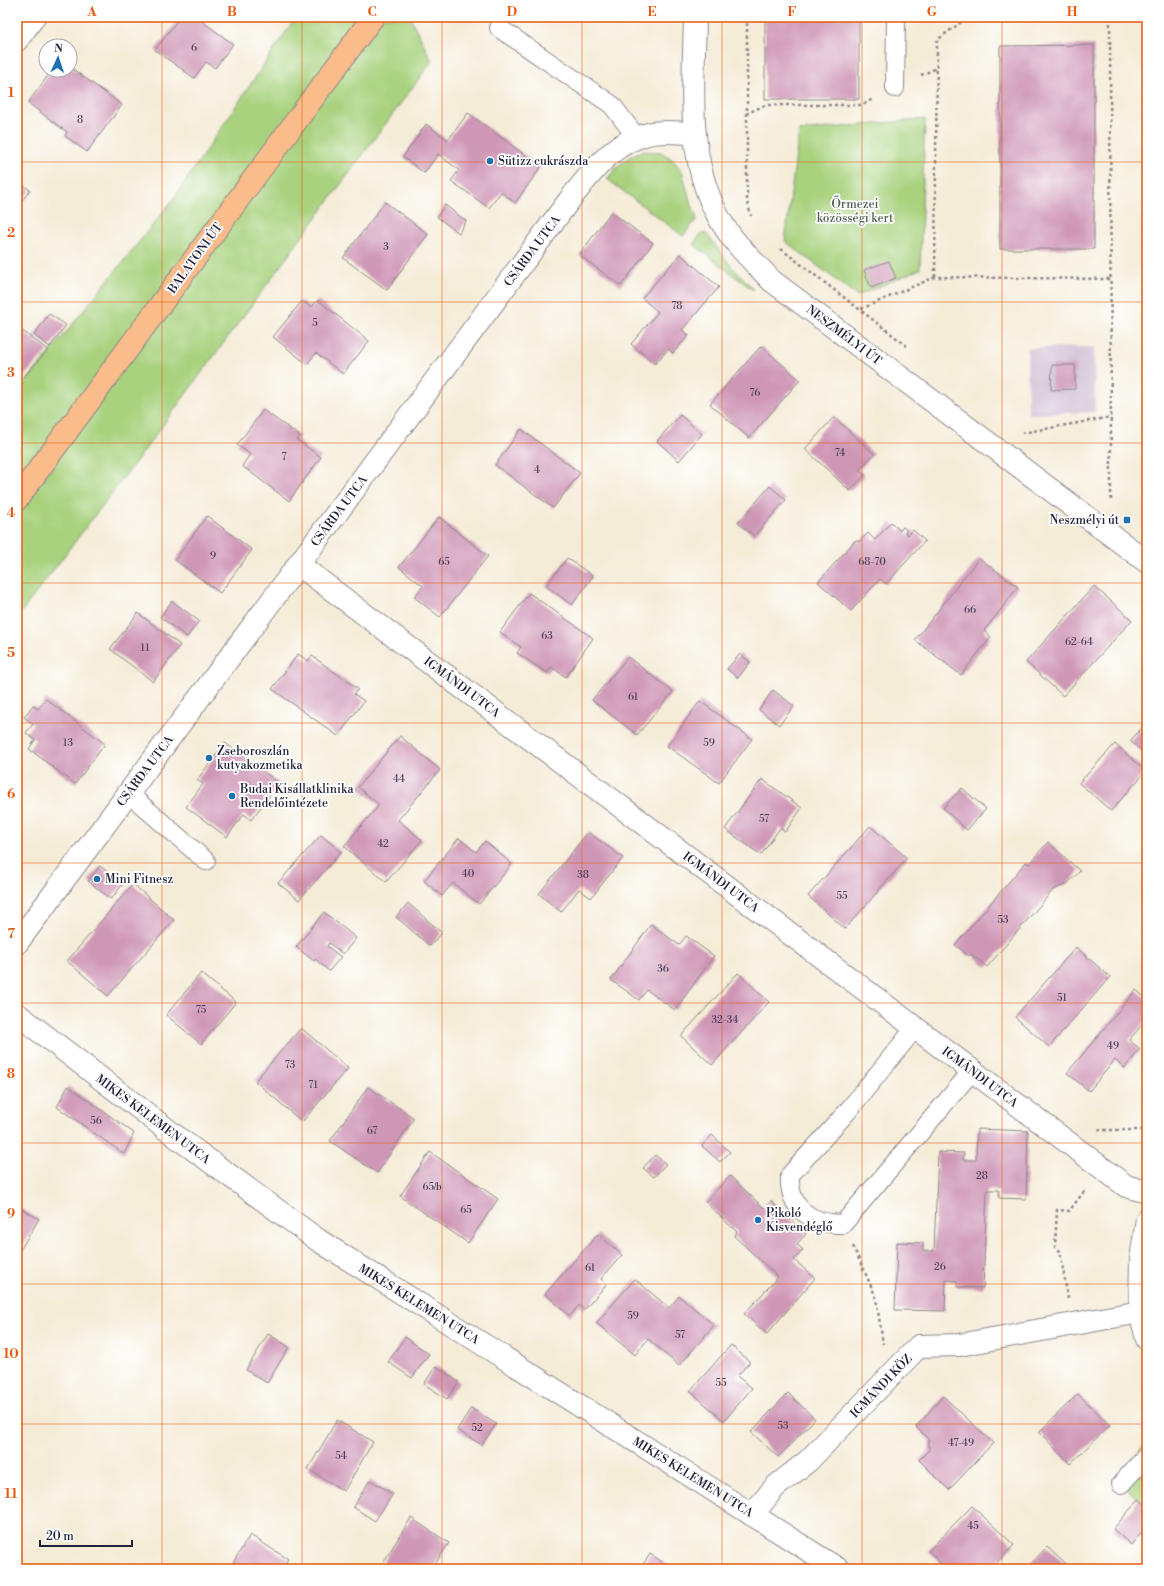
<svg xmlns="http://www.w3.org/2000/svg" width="1164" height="1586" viewBox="0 0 1164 1586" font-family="'Libre Bodoni',serif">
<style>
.industrial{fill:#cebed2}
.green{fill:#a8d27e;stroke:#657a5c}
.building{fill:#cf97b6}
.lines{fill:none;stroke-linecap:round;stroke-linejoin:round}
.service-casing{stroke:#8c878a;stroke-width:20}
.minor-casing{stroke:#8c878a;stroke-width:24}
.tertiary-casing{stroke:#8c878a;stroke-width:24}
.primary-casing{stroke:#8c878a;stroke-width:24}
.path{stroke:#8c878a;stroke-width:2.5;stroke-dasharray:3 3;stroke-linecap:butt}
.service{stroke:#fff;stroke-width:18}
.minor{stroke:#fff;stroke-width:22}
.tertiary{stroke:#fff;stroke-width:22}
.primary{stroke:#fabc8b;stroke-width:22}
.grid{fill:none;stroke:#e8590c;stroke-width:1;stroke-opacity:0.55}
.poi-dot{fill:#1f6fb2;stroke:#fff;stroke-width:1.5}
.labels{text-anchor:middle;stroke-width:3.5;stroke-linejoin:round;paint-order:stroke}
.number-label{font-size:10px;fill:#4d3f5a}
.poi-label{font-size:12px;fill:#22223b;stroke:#fff;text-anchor:start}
.park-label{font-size:12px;fill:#516052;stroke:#fff}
.street-label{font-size:12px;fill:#22223b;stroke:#fff}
.neatline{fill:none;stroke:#e8590c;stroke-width:1.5}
.grid-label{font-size:13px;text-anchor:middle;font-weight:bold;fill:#e8590c}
</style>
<rect width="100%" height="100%" fill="#fff"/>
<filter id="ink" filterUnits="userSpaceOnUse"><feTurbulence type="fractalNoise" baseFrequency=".025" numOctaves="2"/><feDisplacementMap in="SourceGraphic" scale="8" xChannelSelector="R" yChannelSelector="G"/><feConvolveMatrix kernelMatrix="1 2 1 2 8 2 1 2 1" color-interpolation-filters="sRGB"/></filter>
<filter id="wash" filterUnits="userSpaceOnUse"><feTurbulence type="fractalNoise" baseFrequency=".012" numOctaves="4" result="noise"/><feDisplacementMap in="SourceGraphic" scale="16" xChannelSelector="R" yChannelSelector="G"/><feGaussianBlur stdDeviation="0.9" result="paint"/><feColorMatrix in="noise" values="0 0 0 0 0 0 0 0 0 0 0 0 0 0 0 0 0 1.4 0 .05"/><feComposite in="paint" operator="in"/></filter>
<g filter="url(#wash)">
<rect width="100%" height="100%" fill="#f5ecd8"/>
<polygon class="industrial" points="1094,347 1095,412 1028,414 1027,348"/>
<g class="green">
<polygon points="296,17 410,17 432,61 143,452 17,618 17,393 172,201"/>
<polygon points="925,119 920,269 857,296 785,241 799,131"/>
<path d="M643,151L661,152L672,159L682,171L690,201L696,215V220L683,236L607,179C618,166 626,156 643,151Z"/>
<polygon points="702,233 707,234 731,266 754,289 753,290 693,244"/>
<polygon points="1147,1442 1147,1507 1115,1478"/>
</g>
<g id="blocks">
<g class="building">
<polygon points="180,17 196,17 233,44 215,68 206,62 194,78 155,50"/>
<rect x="765" y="17" width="94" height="82"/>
<polygon points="1094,45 1094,249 1000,249 1000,46"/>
<polygon points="70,67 122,105 87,152 65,136 67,132 28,103 52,70 70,70"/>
<polygon points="468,113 541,167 515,203 501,192 489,208 451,181 459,170 438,154 424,173 403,157 426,124 448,140"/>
<polygon points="17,180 30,190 17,208"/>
<polygon points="385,202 428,234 387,290 343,258"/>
<polygon points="445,205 466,221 459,233 437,217"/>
<polygon points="611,212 653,243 621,286 579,255"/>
<polygon points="680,254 719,287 682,330 689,335 673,353 668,349 655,364 631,344 658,312 642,298"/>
<polygon points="889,261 896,278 871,288 864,270"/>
<polygon points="318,300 369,341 343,374 316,353 307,364 273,337 302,301 311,307"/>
<polygon points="49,314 66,325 50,347 34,335"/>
<polygon points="17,327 48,350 17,384"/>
<polygon points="761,346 800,380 749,438 710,404"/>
<polygon points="1052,365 1075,365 1075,389 1051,390"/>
<polygon points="263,410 300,436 297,440 321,457 289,501 242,466 250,454 237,445"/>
<polygon points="680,415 702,434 679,461 657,441"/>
<polygon points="834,417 874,454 859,470 865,475 850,491 805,449"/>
<polygon points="521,429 580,473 553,508 495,465"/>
<polygon points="770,486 786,500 754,536 738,523"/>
<polygon points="207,516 252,550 220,593 175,560"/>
<polygon points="439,517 488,556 440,617 414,597 423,586 399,567"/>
<polygon points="891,522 900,531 903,527 907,530 905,532 908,535 913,530 925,541 886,584 880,579 851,611 818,582 856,540 859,542 868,533 875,540"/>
<polygon points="567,558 593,576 572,605 546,586"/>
<polygon points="979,558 1018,587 984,631 991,637 961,675 915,640"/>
<polygon points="1094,586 1132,620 1063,696 1026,662"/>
<polygon points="529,593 593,638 566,677 551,667 547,673 517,653 521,647 500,632"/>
<polygon points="172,601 199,621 187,637 160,617"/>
<polygon points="138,613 180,645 153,682 110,649"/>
<polygon points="298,654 308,661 312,656 358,689 354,694 364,701 338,736 272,689"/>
<polygon points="740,654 750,662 738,678 727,669"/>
<polygon points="628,657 673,692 637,735 592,700"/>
<polygon points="773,690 794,706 779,725 759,710"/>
<polygon points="46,699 105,744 75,784 29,749 35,740 26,733 33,724 24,717 33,705 38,709"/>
<polygon points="700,701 752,739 719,783 667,746"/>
<polygon points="1147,722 1147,756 1130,741"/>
<polygon points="400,736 440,770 398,820 422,840 386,882 344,846 379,805 358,787"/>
<polygon points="225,743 279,783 251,820 244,814 227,837 186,807 203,784 197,780"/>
<polygon points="1115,744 1146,771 1111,811 1079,783"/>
<polygon points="762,779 802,808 785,832 780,828 761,855 725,829"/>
<polygon points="962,788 986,809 967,830 943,808"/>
<polygon points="870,826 907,858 845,929 808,896"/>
<polygon points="588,832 623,858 591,898 579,889 561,912 539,894"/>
<polygon points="321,835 341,852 299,900 278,883"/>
<polygon points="459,838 476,852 485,841 512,864 479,904 453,883 442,896 424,881"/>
<polygon points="1048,842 1080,871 1067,884 1053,890 987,967 971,954 969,956 955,945 1026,862 1029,864"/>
<polygon points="100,866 123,884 111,899 88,881"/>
<polygon points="133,884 174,920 108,996 67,961"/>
<polygon points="408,903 442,933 430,946 396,917"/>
<polygon points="324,912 356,938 343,954 329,943 327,946 341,957 329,971 315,959 314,961 296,947"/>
<polygon points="651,924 679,945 686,936 714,956 675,1010 647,990 639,1000 611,980"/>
<polygon points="1076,947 1110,977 1049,1047 1015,1017"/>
<polygon points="201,973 236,1002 201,1044 166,1015"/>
<polygon points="738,973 769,1002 712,1065 681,1036"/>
<polygon points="1136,990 1147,999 1147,1019 1129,1040 1140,1049 1125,1068 1115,1060 1089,1091 1067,1073"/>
<polygon points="301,1028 348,1068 302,1122 255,1081"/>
<polygon points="68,1086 134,1133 124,1154 57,1107"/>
<polygon points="368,1087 414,1118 377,1173 330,1141"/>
<polygon points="977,1129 1028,1131 1026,1199 999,1198 999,1190 987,1190 983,1288 957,1287 957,1281 946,1280 945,1311 895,1310 897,1242 923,1243 923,1251 934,1251 938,1152 964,1153 963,1160 976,1160"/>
<polygon points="712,1135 730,1152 720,1162 702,1146"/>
<polygon points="430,1152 498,1199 468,1243 400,1196"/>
<polygon points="655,1155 666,1164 654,1177 643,1168"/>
<polygon points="730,1176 764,1208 771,1201 806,1234 797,1244 803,1250 794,1260 815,1278 767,1334 744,1314 778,1277 734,1236 737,1232 705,1202"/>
<polygon points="17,1206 39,1219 20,1250 17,1248"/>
<polygon points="598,1234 622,1255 601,1279 607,1284 584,1310 579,1305 570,1316 545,1294"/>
<polygon points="635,1279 669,1308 679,1296 714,1325 679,1366 648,1339 635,1355 596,1323"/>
<polygon points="268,1334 289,1347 267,1383 246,1370"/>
<polygon points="405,1337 429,1354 412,1378 388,1362"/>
<polygon points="731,1345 750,1362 737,1376 752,1388 724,1421 690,1391"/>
<polygon points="436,1366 459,1382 447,1399 424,1384"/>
<polygon points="788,1393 815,1419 778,1457 751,1432"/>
<polygon points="1078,1394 1110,1425 1070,1464 1039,1432"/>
<polygon points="943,1396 993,1443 949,1490 919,1460 929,1450 929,1440 916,1427"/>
<polygon points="471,1408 496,1424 482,1445 457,1430"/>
<polygon points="337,1420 373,1442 344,1491 308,1469"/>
<polygon points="370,1480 393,1494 375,1521 353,1507"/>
<polygon points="1139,1499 1147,1506 1147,1526 1131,1545 1113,1529"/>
<polygon points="972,1506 1014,1545 991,1569 947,1569 928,1551"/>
<polygon points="411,1518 449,1543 432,1569 379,1569"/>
<polygon points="250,1535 288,1559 282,1569 229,1569"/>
<polygon points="17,1537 21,1539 17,1545"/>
<polygon points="1047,1547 1071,1569 1026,1569"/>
<polygon points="650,1554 673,1569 640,1569"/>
</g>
</g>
</g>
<g filter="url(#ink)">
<use href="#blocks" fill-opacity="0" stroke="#8c878a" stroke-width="1"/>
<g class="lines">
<g class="service-casing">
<g id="service">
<polyline points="499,28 612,105 637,138"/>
<polyline points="895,88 896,17"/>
<polyline points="128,793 206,861"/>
<path d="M915,1028L847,1112L790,1175C788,1209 811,1224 843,1224L972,1071"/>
<polyline points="1121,1484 1147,1455"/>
</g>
</g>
<g class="minor-casing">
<g id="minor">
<polyline points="17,40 34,17"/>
<polyline points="299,565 1126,1186 1147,1192"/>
<path d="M17,943L571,198C593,171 613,142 648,134C663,130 679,133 694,133"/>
<polyline points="17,1014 178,1138 318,1240 838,1569"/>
<polyline points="1147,1219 1141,1259 1140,1312 1147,1339"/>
<polyline points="752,1515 775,1487 808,1461 919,1346 959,1345 1140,1312"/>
</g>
</g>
<g class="tertiary-casing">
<path id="tertiary" d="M695,17C694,82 685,153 717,214C730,240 752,260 772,281L1147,562"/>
</g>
<g class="primary-casing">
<polyline id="primary" points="17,499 373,17"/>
</g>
<g class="path">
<polyline points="747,17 747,200 751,216"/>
<polyline points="1110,17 1111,500"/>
<polyline points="921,75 937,68"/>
<polyline points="746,114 765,105 862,105 873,99"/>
<polyline points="781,249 907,346"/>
<polyline points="935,277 937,40 968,17"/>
<polyline points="861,309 935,277 1111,279"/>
<polyline points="1022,433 1111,417"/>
<polyline points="1098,1130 1147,1130"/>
<polyline points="853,1246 876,1297 883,1344"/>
<polyline points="1068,1299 1060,1251 1055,1247 1057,1210 1069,1211 1086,1189"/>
</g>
<use href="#service" class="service"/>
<use href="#minor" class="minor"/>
<use href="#tertiary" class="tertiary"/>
<use href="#primary" class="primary"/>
</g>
</g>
<path class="grid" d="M162,17V1569M302,17V1569M442,17V1569M582,17V1569M722,17V1569M862,17V1569M1002,17V1569M17,162H1147M17,302H1147M17,443H1147M17,583H1147M17,723H1147M17,863H1147M17,1003H1147M17,1143H1147M17,1284H1147M17,1424H1147"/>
<g class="poi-dot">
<circle cx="490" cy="161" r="4"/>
<rect x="1123" y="516" width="8" height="8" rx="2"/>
<circle cx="209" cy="758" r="4"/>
<circle cx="232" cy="796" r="4"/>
<circle cx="97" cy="879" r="4"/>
<circle cx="758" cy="1220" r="4"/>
</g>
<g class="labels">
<g class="number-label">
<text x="194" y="51">6</text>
<text x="80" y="123">8</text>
<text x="386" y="250">3</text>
<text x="677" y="309">78</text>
<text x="315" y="326">5</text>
<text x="755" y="396">76</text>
<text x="840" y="456">74</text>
<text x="284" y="460">7</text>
<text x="537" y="473">4</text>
<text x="213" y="559">9</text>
<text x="444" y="565">65</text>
<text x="872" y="565">68-70</text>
<text x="970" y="613">66</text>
<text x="547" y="639">63</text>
<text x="1079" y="645">62-64</text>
<text x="145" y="651">11</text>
<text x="633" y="700">61</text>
<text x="68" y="746">13</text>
<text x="709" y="746">59</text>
<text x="399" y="782">44</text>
<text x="764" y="822">57</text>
<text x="383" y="847">42</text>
<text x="468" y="877">40</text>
<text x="583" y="878">38</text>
<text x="842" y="899">55</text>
<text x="1003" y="923">53</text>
<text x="663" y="972">36</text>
<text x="1062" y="1001">51</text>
<text x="201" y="1013">75</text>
<text x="725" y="1023">32-34</text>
<text x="1113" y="1049">49</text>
<text x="290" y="1068">73</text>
<text x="313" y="1088">71</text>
<text x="96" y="1124">56</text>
<text x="372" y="1134">67</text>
<text x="982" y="1179">28</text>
<text x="432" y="1190">65/b</text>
<text x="466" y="1213">65</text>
<text x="940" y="1270">26</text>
<text x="590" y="1271">61</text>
<text x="633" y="1319">59</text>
<text x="680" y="1338">57</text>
<text x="721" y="1386">55</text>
<text x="783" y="1429">53</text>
<text x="477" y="1431">52</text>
<text x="961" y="1446">47-49</text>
<text x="341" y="1459">54</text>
<text x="973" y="1529">45</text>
</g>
<g class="poi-label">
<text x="498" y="165">Sütizz cukrászda</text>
<text x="1119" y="524" text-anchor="end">Neszmélyi út</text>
<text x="217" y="755">Zseboroszlán<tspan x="217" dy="14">kutyakozmetika</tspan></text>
<text x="240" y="793">Budai Kisállatklinika<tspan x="240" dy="14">Rendelőintézete</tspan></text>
<text x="105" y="883">Mini Fitnesz</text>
<text x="766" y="1217">Pikoló<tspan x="766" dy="14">Kisvendéglő</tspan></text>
</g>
<g class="park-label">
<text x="855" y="208">Őrmezei<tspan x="855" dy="14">közösségi kert</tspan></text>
</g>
<g class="street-label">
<text transform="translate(532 251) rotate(-53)" y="4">CSÁRDA UTCA</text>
<text transform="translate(195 258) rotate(-54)" y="4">BALATONI ÚT</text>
<text transform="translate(844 335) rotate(37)" y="4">NESZMÉLYI ÚT</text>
<text transform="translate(339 511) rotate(-53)" y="4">CSÁRDA UTCA</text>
<text transform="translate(462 687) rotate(37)" y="4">IGMÁNDI UTCA</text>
<text transform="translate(145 771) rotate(-53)" y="4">CSÁRDA UTCA</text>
<text transform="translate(721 882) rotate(37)" y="4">IGMÁNDI UTCA</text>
<text transform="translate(980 1077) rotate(37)" y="4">IGMÁNDI UTCA</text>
<text transform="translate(153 1119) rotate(37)" y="4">MIKES KELEMEN UTCA</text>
<text transform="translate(419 1304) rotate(32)" y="4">MIKES KELEMEN UTCA</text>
<text transform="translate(881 1386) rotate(-46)" y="4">IGMÁNDI KÖZ</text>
<text transform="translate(693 1477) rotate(32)" y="4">MIKES KELEMEN UTCA</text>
</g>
</g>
<rect width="1164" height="1586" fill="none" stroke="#fff" stroke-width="44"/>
<g transform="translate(58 58) rotate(3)"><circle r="19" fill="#ffffff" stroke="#a7a7b1"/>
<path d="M0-3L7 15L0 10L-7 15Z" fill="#1f6fb2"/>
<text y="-6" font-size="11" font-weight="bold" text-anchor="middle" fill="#22223b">N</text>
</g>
<path d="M40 1540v6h92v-6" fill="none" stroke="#22223b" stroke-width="2"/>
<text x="46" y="1540" font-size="12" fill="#22223b" stroke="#ffffff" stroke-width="3" paint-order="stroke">20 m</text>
<rect x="22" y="22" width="1120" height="1542" class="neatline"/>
<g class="grid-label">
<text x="92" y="16">A</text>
<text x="232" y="16">B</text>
<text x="372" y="16">C</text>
<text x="512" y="16">D</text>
<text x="652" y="16">E</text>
<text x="792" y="16">F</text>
<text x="932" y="16">G</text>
<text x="1072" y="16">H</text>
<text x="11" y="97">1</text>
<text x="11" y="237">2</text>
<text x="11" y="377">3</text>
<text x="11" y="517">4</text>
<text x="11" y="657">5</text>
<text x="11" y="798">6</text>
<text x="11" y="938">7</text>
<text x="11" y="1078">8</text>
<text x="11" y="1218">9</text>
<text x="11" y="1358">10</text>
<text x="11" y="1498">11</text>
</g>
</svg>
